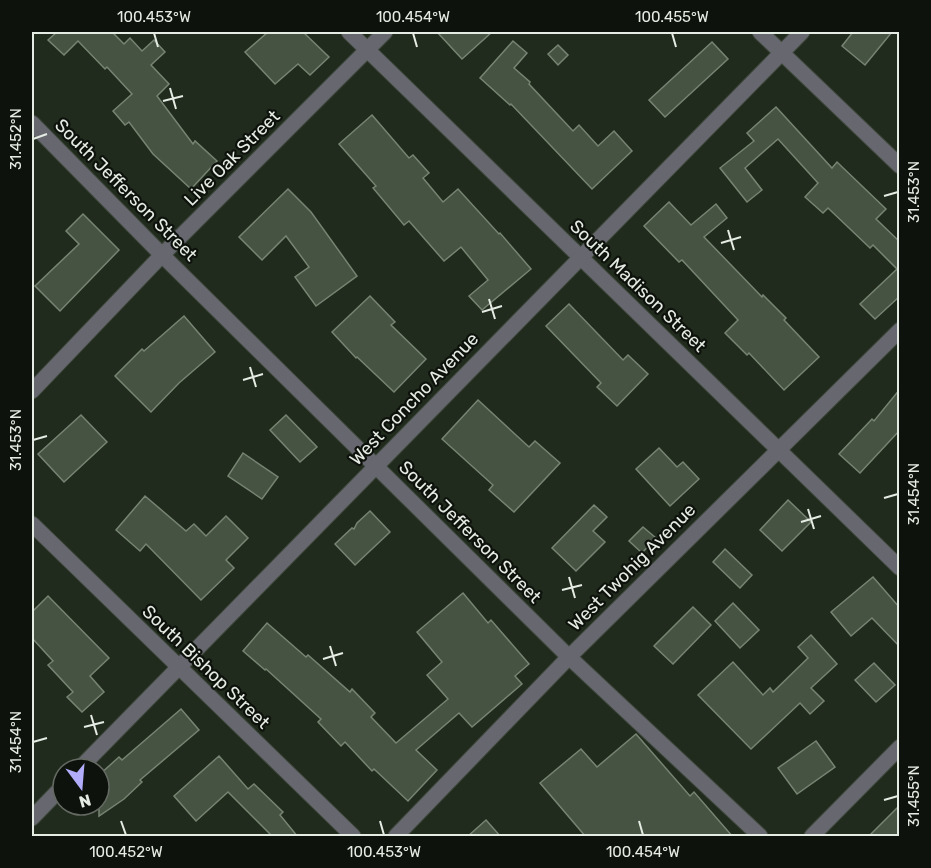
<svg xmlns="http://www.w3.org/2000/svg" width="931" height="868" viewBox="0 0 931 868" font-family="Rubik,sans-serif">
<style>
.building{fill:#465242;stroke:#778473;stroke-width:1.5}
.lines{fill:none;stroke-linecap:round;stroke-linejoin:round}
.street-casing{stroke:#3c4639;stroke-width:17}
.street{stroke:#67676f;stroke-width:15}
.ticks{fill:none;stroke:#e5ece3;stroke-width:2}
.labels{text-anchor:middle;stroke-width:4.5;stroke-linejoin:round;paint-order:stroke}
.street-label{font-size:18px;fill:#e5ece3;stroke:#0e120c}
.neatline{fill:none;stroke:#e5ece3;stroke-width:2}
.ticks-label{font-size:15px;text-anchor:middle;fill:#e5ece3}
</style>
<rect width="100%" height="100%" fill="#212b1d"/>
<g class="building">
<polygon points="57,32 112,32 124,44 130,38 142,51 154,40 165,52 151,65 169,84 157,96 193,144 195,141 217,161 191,189 153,154 129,122 125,125 113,111 132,94 107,67 105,69 78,41 64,55 48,40"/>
<polygon points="268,32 303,32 329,57 310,75 298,64 275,84 245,52"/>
<polygon points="437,32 492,32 462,59"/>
<polygon points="853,32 892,32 865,65 842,46"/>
<polygon points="513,41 527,53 514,68 530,82 529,84 573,131 579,125 598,146 614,131 632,151 592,189 511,104 510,105 480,78"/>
<polygon points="712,42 728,59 665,117 649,100"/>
<polygon points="558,45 568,55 558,65 548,54"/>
<polygon points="776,107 832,168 837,162 886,209 876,219 900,242 900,296 875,319 860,304 897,269 873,245 870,248 828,208 823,213 805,197 818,183 778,139 745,168 762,190 747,202 720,168 754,141 747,133"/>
<polygon points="372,115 409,158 413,155 429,173 423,178 443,202 458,189 499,234 500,233 531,269 482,310 469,296 488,280 461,247 444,261 409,221 404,225 373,188 376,186 339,144"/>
<polygon points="288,189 311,212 357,276 316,306 295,277 309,267 286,236 262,260 239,237"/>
<polygon points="669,202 691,225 716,204 727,218 704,237 762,297 763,295 786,318 784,320 819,357 784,390 749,353 747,355 725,333 738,320 682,260 679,262 644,226"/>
<polygon points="83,214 119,250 60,311 35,286 79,244 66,231"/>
<polygon points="370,296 395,322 391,325 426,359 394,392 357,357 356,358 332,332"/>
<polygon points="569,304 623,360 628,355 648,374 617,406 597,387 601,383 546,326"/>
<polygon points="184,316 215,352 179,383 151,412 115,376 142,349 144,351"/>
<polygon points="900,389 900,430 860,473 839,454 872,419 874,421"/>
<polygon points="478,400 529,447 535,441 560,463 514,512 489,490 493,485 442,439"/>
<polygon points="81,415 107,442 64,482 38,454"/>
<polygon points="286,415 317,447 300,462 270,430"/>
<polygon points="659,448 677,467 683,462 699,479 670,506 636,469"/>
<polygon points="243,453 278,477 262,499 228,476"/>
<polygon points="145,496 186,531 194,524 206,536 226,516 248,538 226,560 234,568 201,600 146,544 140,551 116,530"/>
<polygon points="788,500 811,522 782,551 760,530"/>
<polygon points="594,505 607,517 593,531 605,542 576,571 552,548"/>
<polygon points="370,511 390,532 355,565 335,544 352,528 354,529 357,523"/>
<polygon points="643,527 656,538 642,553 629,541"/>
<polygon points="725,549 752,575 740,588 713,562"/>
<polygon points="873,577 900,608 900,647 872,618 851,636 831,612"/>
<polygon points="463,593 488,623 491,620 529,664 515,676 522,684 472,727 459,713 416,750 437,770 408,801 374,769 372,771 345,742 341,746 318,722 321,719 266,669 265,670 243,651 267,623 306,657 308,655 350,692 352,689 375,713 371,717 396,743 448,699 427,675 442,662 417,632"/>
<polygon points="48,596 109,658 90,676 104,692 82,712 67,697 73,692 48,665 53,661 32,638 32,612"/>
<polygon points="733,603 759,630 740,648 715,621"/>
<polygon points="693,607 711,625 673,664 654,646"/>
<polygon points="811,635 837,664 811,688 824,701 810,714 800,703 751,749 698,695 733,662 763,695 770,688 773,692 808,658 798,647"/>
<polygon points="874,663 895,685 876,702 855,680"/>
<polygon points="181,709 199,730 140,780 142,782 124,799 99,816 99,775 119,757 122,760"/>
<polygon points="636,734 690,796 694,792 733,837 586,837 540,783 581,749 597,767"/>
<polygon points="816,741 835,767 797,794 778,768"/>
<polygon points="219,756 248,789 254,784 283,812 280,815 298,837 273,837 228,792 196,821 174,796"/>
<polygon points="900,805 900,837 868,837"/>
<polygon points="486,820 501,837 467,837"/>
</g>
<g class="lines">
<g class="street-casing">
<g id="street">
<polyline points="349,32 900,568"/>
<polyline points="760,32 900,166"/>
<polyline points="32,123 162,255 569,657 760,836"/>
<polyline points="32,391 162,255 385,32"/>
<polyline points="32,524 353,836"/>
<polyline points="79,769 802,32"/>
<polyline points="32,818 63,786"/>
<polyline points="396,836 569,657 900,330"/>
<polyline points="812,836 900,747"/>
</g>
</g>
<use href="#street" class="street"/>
</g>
<path class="ticks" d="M154,33L158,47M413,33L417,47M672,33L676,47M170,88L176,109M163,101L183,96M33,139L47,134M884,196L898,192M728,230L734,250M721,243L741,237M489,299L495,319M482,312L502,306M250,367L256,387M243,380L263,374M33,440L47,436M884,498L898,494M808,509L814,529M801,522L821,516M569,577L575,598M562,590L582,585M330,646L336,666M323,659L343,653M91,715L97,735M84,727L104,722M33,742L47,738M884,800L898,796M121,821L126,835M380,821L384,835M639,821L643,835"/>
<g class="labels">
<g class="street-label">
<text transform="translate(232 158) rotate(-45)" y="6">Live Oak Street</text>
<text transform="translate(126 190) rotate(45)" y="6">South Jefferson Street</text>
<text transform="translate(638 286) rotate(44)" y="6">South Madison Street</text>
<text transform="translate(414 399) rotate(-46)" y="6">West Concho Avenue</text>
<text transform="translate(470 532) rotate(45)" y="6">South Jefferson Street</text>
<text transform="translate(632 567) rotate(-45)" y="6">West Twohig Avenue</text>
<text transform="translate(206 667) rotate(44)" y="6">South Bishop Street</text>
</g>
</g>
<rect width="931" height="868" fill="none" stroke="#0e120c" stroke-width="66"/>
<g transform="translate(81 787) rotate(164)"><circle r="28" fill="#0e120c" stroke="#646962" stroke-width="1.5"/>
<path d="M0-4.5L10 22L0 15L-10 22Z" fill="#b1adfa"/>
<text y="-9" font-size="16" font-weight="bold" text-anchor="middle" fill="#e5ece3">N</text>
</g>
<rect x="33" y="33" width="865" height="802" class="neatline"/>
<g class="ticks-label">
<text x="154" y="22">100.453°W</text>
<text x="413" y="22">100.454°W</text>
<text x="672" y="22">100.455°W</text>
<text transform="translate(16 139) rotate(-90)" y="5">31.452°N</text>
<text transform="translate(914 192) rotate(-90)" y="5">31.453°N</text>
<text transform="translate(16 440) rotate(-90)" y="5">31.453°N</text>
<text transform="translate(914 494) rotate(-90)" y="5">31.454°N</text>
<text transform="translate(16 742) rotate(-90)" y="5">31.454°N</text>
<text transform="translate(914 796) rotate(-90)" y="5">31.455°N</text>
<text x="126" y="857">100.452°W</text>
<text x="384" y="857">100.453°W</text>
<text x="643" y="857">100.454°W</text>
</g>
</svg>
